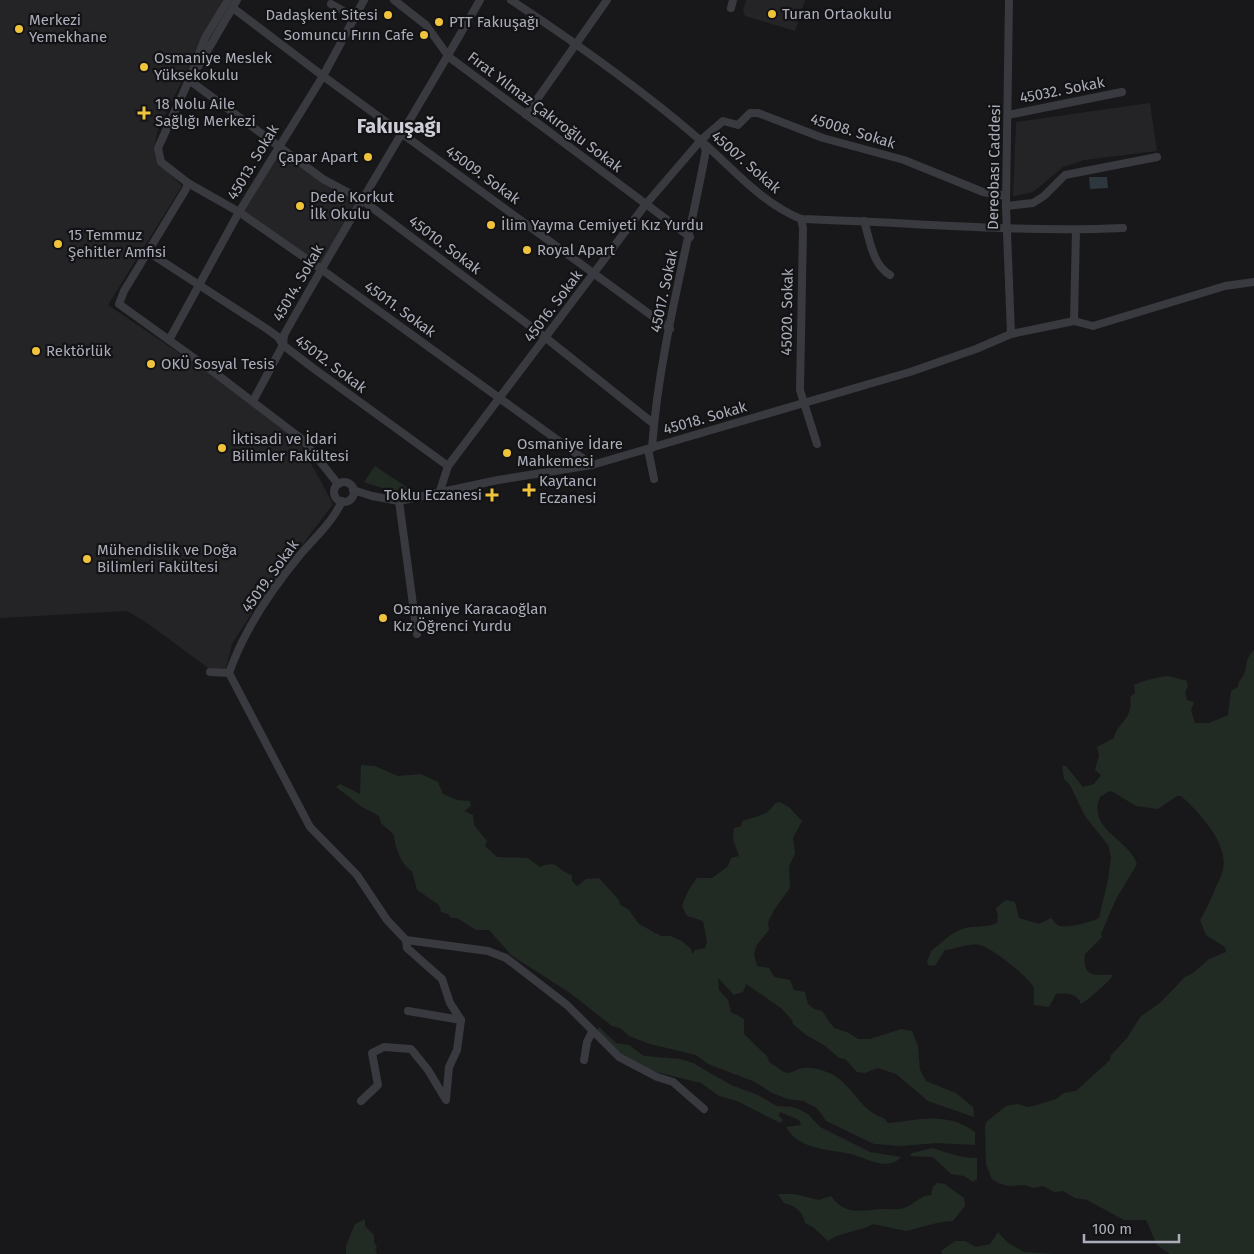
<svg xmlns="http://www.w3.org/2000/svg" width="1254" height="1254" viewBox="0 0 1254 1254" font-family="'Fira Sans',sans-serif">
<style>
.built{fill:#242427}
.green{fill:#222a24}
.water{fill:#2e363e}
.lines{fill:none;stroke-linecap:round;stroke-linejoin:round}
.street{stroke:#393a3f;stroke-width:8}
.poi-dot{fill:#efc33c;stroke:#131315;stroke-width:2}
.labels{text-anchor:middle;stroke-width:4.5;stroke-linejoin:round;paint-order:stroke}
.poi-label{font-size:15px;fill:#abaeba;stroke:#131315;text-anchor:start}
.street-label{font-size:15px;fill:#abaeba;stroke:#131315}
.district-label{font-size:20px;font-weight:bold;fill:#cccdd6;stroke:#131315}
</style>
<rect width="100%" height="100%" fill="#18181a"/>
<g class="built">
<polygon points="0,0 223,0 158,129 154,148 159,163 182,186 108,305 222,382 300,443 333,504 257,605 232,644 226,669 211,670 147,623 127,611 0,618"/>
<polygon points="746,0 805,0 795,31 745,16 743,11"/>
<polygon points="1150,103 1157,151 1084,160 1063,167 1033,192 1013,196 1016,122"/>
<polygon points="279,145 362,200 321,269 239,212"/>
</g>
<g class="green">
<polygon points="375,466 411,490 388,490 364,482"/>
<path d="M1254,650V1254H1170L1157,1245L1146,1220H1124L1087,1200L1075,1198L1063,1191L1054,1192L1043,1186L1033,1188L1025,1185L1009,1186L998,1183L992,1179L986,1164L985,1127L986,1122L1006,1106L1018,1104L1027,1107L1034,1106L1056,1099L1064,1093L1076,1091L1110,1060L1111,1055L1127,1038L1141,1016L1160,1003L1185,977L1193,973L1209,959L1226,952L1225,947L1206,935L1200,920C1206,911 1209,902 1214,892C1216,885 1221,878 1223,870C1229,844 1199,812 1181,796H1177L1158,809L1136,806L1113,792L1109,791L1100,797C1087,830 1128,838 1137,864L1116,899L1101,934L1102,937L1085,954C1082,980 1097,974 1113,975C1111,980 1087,1001 1081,1004C1077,993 1067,993 1056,994L1049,1007L1034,1005C1033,999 1035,991 1033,986C1028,977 991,947 980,945C968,943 957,949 945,950L935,966L928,965L927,962L931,951C942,943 950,933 962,929C973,925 987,928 997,923L998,916L996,908L1006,900L1015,902L1019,918L1039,924L1051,918C1054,921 1056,925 1060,926C1067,928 1093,922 1099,918L1108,880L1111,857L1108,845L1085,816L1070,785L1064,779L1062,766H1066L1083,787L1094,784L1101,775L1095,770L1099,755L1097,747L1114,738C1117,723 1134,719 1130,697L1135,693L1134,685C1145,680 1156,678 1166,676C1173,676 1179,680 1186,680L1188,686L1185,692L1187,700L1194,702L1191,710L1195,723H1209L1228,715L1231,691L1238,687C1238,679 1243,679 1245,672C1247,662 1246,658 1254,650Z"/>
<path d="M361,765L375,766L398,776L421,774L438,782L443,794L457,800L470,801L471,806L464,811L473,815L474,825L487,841L485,846L497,857L528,858L540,867C560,859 556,871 572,875V881L577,886L586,879L599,878L619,900L620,905L628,909L639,924L661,936H671L682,941L690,948L693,954L695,950L705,948L707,942L703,921L687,916L682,906L688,891L697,878H712L728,866L731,858L739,856L733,839L734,828L741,826L742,821C755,817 768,816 775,803L780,802L789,807L802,821L793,838L795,853L789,867L790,888L774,910L768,922L769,930L756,946L754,955L757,966L769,968L774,977L790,980L794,990L805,992L808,1004L814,1009L822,1011L834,1028L849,1033L858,1039H870L901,1029L912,1031L918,1046L920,1070L926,1081L956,1093L973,1107L974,1117L928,1101L896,1074L878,1068L865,1073L857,1072L845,1059L839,1058L824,1045L806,1035L793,1024L792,1020L781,1008L746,984L743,992L734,995L718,978L719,990L728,1000L731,1012L744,1019V1034L767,1056L769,1062L784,1072C791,1074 793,1071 799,1069C809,1066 820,1069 829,1073C853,1083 859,1111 884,1118L888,1123C920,1120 946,1111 975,1132V1145L936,1143L900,1146L874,1144L826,1121L817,1108L803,1101L788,1099L772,1093L755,1082L708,1064L696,1055L650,1044L629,1036L620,1028L612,1026L570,993L511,955L489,930H476L457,918H451L448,914L441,912L439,905L417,890L412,871C401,865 395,847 394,835L381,823L379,816L362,807L336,787L340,784L360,794Z"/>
<path d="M599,1027L616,1043L629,1045L644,1056L680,1059L693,1063L731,1085L758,1095L777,1106L792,1107L798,1109L808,1114L820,1127L870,1152L901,1157C888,1172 866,1158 851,1154C828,1149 799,1150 786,1127L801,1125L799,1120L780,1112L779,1116L783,1120L780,1123L737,1101L719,1096L701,1083L644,1069L622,1056L597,1031Z"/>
<path d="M933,1148C947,1153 962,1158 977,1158V1179L973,1182L964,1176L951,1174L933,1157L910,1156L912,1153Z"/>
<path d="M937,1183L945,1184L964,1198L965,1206L953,1221L941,1222L906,1231L873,1224C859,1232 840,1232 828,1241L813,1227L805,1223C803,1211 795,1206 784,1203L778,1194H794L819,1200L831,1196C847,1218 864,1209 884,1209C891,1209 898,1210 904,1208C914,1205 920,1195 931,1195L933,1187Z"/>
<polygon points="365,1219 365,1226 374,1235 374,1242 377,1248 375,1250 377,1254 346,1254 346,1246 355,1224"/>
<polygon points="998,1232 1008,1243 1024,1252 1054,1254 942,1254 941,1251 955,1241 965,1241 976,1247 990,1244"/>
</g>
<polygon class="water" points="1089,177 1107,177 1108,188 1090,189"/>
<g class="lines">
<g class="street">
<polyline points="228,0 205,38 189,80 158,148 161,162 188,183 186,189 124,291 119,304 219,376 303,440 338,484"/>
<polyline points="394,0 426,25 449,57 690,237"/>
<path d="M511,0C576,43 641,89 700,140C733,168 760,202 801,219C908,222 1016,233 1123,228"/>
<polyline points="1009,0 1006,206 1011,334"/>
<polyline points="331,4 354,17"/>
<polyline points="233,8 323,76 670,329"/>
<polyline points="731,8 733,0"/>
<polyline points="192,77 237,0"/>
<polyline points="189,80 323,179 362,200 546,338 654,424"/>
<polyline points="526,115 607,0"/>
<polyline points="1008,115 1122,92"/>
<polyline points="188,183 239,212 321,269 592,465"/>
<polyline points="1006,206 1033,203 1044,196 1065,175 1157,157"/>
<polyline points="801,219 803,228 800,390 817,444"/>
<path d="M864,221C870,240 872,264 890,275"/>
<polyline points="148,252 267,329 278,337 283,345 313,368 448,466"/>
<polyline points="1074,321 1076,230"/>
<polyline points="169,340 239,212 323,76 364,0"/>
<path d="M253,401L283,345L284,335C347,222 416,112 480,0"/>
<path d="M652,448C659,349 688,248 706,150L703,144"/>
<polyline points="648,449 654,479"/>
<circle cx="344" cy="492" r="10"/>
<polyline points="353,490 372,496 399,501 498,480 592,465 910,372 976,349 1011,334 1074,321 1093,326 1225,286 1254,282"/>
<polyline points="439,494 448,466 646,204 701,140 723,121 738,125 750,113 758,113 823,138 904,160 983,192 1006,196"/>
<polyline points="399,501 417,634"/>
<polyline points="210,672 229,673"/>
<polyline points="229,673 310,827 357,875 387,920 406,940 407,948 442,979 450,1003 461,1020 457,1050 449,1067 446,1100 428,1070 411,1049 384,1047 372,1053 378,1085 361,1101"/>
<path d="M229,673C244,630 271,590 300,555C315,537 332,523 342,501"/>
<polyline points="406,940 488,951 506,958 567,1005 619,1057 657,1077 673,1082 704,1109"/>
<polyline points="408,1011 461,1020"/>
<polyline points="584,1060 587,1042 592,1032"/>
</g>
</g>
<g class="poi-dot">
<circle cx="772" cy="14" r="5"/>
<circle cx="388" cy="15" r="5"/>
<circle cx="439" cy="22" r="5"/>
<circle cx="19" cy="29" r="5"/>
<circle cx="424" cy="35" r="5"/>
<circle cx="144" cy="67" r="5"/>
<path d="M141.5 105.5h5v5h5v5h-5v5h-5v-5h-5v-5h5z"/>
<circle cx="368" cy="157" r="5"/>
<circle cx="300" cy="206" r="5"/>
<circle cx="491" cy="225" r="5"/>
<circle cx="58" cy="244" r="5"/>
<circle cx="527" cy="250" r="5"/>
<circle cx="36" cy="351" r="5"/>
<circle cx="151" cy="364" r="5"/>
<circle cx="222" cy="448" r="5"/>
<circle cx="507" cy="453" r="5"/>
<path d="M526.5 482.5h5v5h5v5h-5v5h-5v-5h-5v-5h5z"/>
<path d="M489.5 487.5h5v5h5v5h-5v5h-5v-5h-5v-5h5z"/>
<circle cx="87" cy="559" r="5"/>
<circle cx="383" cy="618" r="5"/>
</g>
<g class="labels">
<g class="poi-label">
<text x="782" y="19">Turan Ortaokulu</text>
<text x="378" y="20" text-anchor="end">Dadaşkent Sitesi</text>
<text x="29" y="25">Merkezi<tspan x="29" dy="17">Yemekhane</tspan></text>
<text x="449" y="27">PTT Fakıuşağı</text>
<text x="414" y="40" text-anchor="end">Somuncu Fırın Cafe</text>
<text x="154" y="63">Osmaniye Meslek<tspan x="154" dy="17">Yüksekokulu</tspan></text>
<text x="155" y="109">18 Nolu Aile<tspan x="155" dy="17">Sağlığı Merkezi</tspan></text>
<text x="358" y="162" text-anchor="end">Çapar Apart</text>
<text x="310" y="202">Dede Korkut<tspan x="310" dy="17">İlk Okulu</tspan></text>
<text x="501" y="230">İlim Yayma Cemiyeti Kız Yurdu</text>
<text x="68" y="240">15 Temmuz<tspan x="68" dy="17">Şehitler Amfisi</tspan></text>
<text x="537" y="255">Royal Apart</text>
<text x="46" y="356">Rektörlük</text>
<text x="161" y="369">OKÜ Sosyal Tesis</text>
<text x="232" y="444">İktisadi ve İdari<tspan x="232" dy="17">Bilimler Fakültesi</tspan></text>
<text x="517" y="449">Osmaniye İdare<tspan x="517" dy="17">Mahkemesi</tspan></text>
<text x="539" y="486">Kaytancı<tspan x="539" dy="17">Eczanesi</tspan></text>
<text x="482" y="500" text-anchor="end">Toklu Eczanesi</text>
<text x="97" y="555">Mühendislik ve Doğa<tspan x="97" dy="17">Bilimleri Fakültesi</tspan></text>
<text x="393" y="614">Osmaniye Karacaoğlan<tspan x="393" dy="17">Kız Öğrenci Yurdu</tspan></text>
</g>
<g class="street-label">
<text transform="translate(1062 90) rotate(-11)" y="5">45032. Sokak</text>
<text transform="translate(545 112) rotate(37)" y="5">Fırat Yılmaz Çakıroğlu Sokak</text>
<text transform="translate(853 131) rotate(17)" y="5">45008. Sokak</text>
<text transform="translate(253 162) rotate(-59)" y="5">45013. Sokak</text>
<text transform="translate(746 162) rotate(41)" y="5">45007. Sokak</text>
<text transform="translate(994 167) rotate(-89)" y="5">Dereobası Caddesi</text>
<text transform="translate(483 175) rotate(36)" y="5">45009. Sokak</text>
<text transform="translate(445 245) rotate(37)" y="5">45010. Sokak</text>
<text transform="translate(298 283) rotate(-60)" y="5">45014. Sokak</text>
<text transform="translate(664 291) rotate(-78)" y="5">45017. Sokak</text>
<text transform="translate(553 306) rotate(-53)" y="5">45016. Sokak</text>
<text transform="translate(400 309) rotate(36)" y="5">45011. Sokak</text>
<text transform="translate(787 312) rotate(-89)" y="5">45020. Sokak</text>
<text transform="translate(331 364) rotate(37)" y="5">45012. Sokak</text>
<text transform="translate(705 418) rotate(-16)" y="5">45018. Sokak</text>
<text transform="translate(270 576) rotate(-54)" y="5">45019. Sokak</text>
</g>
<g class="district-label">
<text x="399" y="133">Fakıuşağı</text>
</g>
</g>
<path d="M1084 1234v8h95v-8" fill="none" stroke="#abaeba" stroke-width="2.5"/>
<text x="1092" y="1234" font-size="15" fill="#abaeba" stroke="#131315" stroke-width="4" paint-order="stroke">100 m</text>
</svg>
